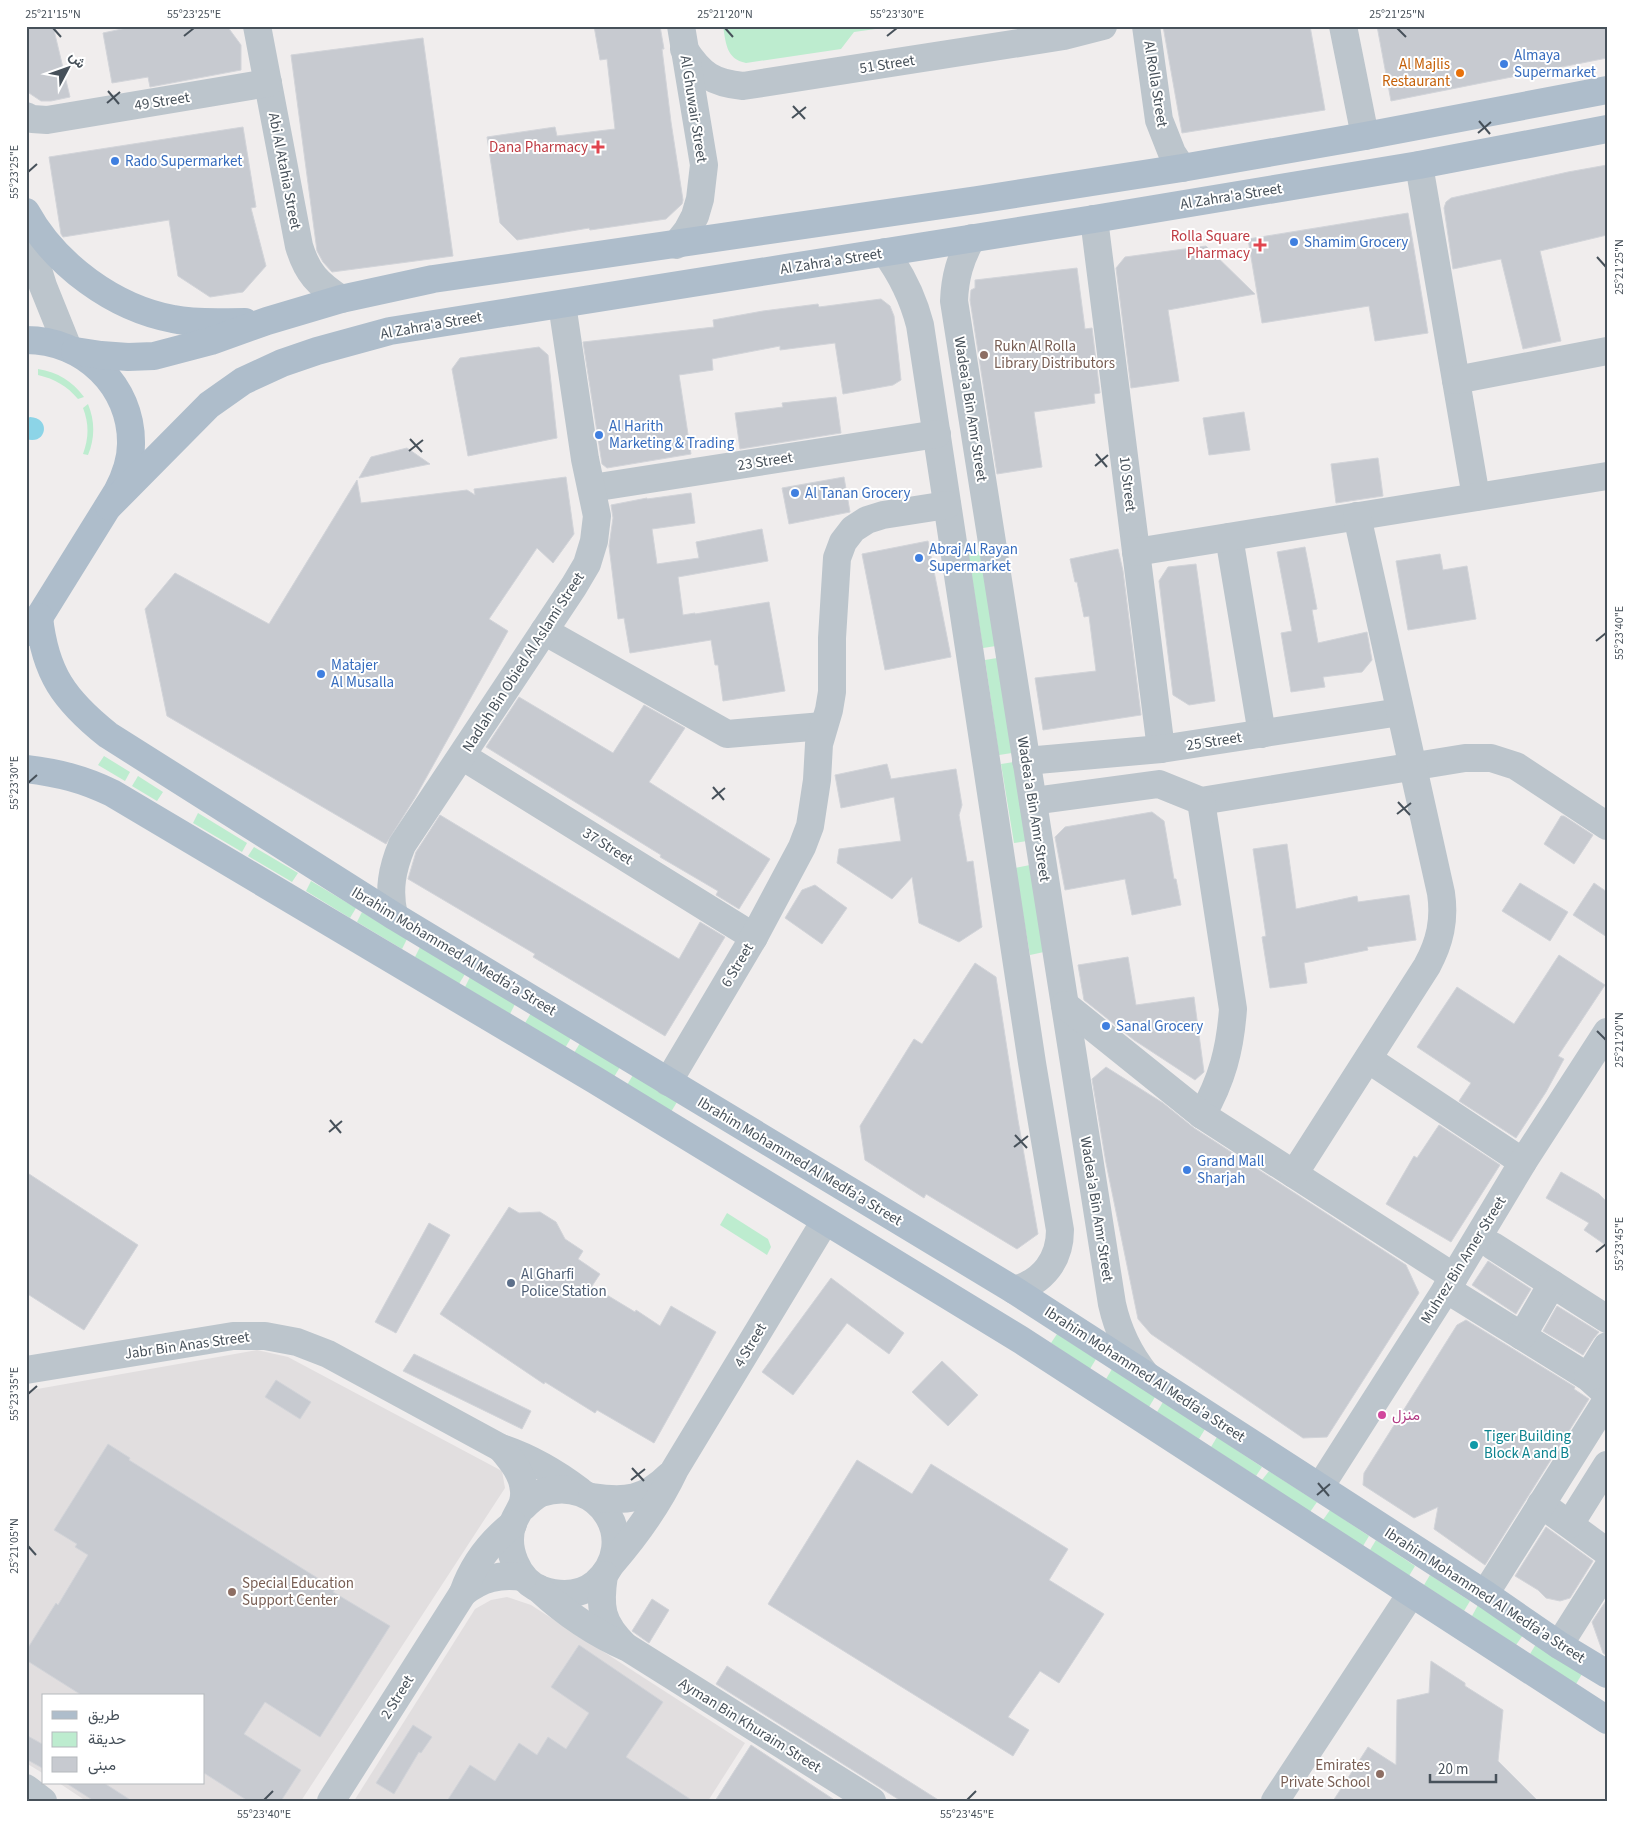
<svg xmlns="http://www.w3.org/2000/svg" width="1633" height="1827" viewBox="0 0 1633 1827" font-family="'Source Sans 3',Vazirmatn,sans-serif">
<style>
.education{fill:#e1dedf}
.green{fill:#bdeccf}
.water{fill:#8cd4e7}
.building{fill:#c7cad0;stroke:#d2d4d9}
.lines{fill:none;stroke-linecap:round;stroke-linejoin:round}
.minor{stroke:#bcc5cc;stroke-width:28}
.major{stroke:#aebdcb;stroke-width:28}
.ticks{fill:none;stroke:#47515a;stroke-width:2}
.shop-dot{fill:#3f7fe0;stroke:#fff;stroke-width:2}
.food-dot{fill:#e8710a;stroke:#fff;stroke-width:2}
.health-dot{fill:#e0444e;stroke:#fff;stroke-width:2}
.education-dot{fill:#8d6e63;stroke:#fff;stroke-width:2}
.service-dot{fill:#5c6f8a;stroke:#fff;stroke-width:2}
.hotel-dot{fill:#d1479c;stroke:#fff;stroke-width:2}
.culture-dot{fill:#0f9aa8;stroke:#fff;stroke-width:2}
.labels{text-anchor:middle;stroke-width:4;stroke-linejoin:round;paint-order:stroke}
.shop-label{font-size:15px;fill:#366cbe;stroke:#fff;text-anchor:start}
.street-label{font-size:15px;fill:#47515a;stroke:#fff}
.food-label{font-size:15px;fill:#c56008;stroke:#fff;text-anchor:end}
.health-label{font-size:15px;fill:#be3a42;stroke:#fff;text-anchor:end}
.education-label{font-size:15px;fill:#785e54;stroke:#fff;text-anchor:start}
.service-label{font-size:15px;fill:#4e5e75;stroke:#fff;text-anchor:start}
.hotel-label{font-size:15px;fill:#b23c85;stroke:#fff;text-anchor:start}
.culture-label{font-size:15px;fill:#0d838f;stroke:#fff;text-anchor:start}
.neatline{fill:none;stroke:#47515a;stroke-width:2}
.ticks-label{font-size:12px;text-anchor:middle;fill:#47515a}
</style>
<rect width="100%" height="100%" fill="#f0eded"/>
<g class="education">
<polygon points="257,1350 288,1357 502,1471 505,1488 301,1801 86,1801 59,1783 204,1783 204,1696 44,1696 44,1774 26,1763 26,1391"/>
<polygon points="507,1597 531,1605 745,1743 708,1801 354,1801 475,1609 491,1600"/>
</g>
<g class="green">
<path d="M723,26H897L854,32L841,49L746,63C726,59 726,43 723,26Z"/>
<path d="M38,369C58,372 72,381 84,397L78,399C67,386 55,379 38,375Z"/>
<path d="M88,404C95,421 95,438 88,455L83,454C89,437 89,424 83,408Z"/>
<polygon points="981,551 996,646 983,648 968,553"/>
<polygon points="997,658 1012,753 999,755 985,660"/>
<polygon points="104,756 130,772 125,781 98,765"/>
<polygon points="1014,762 1027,841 1014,843 1001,764"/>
<polygon points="138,776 163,792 157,801 132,786"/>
<polygon points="198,813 247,843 242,852 193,823"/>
<polygon points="254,847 298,873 292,882 248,856"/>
<polygon points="1030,865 1044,952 1030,955 1015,868"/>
<polygon points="311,881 356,908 350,918 306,891"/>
<polygon points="362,912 407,939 402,949 357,922"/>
<polygon points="420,947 465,974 459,984 415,957"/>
<polygon points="470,977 515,1004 510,1014 465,987"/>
<polygon points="531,1013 571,1038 565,1048 525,1023"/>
<polygon points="580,1043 620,1067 614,1077 574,1053"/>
<polygon points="633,1075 677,1102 671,1112 627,1085"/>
<polygon points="727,1213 768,1239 771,1247 767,1255 720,1225"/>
<polygon points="1057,1334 1096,1359 1090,1369 1051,1343"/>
<polygon points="1112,1369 1155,1397 1149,1407 1106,1379"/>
<polygon points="1163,1402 1205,1429 1199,1439 1157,1412"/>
<polygon points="1217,1437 1262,1467 1256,1476 1211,1447"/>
<polygon points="1269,1471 1317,1502 1310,1512 1262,1480"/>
<polygon points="1330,1510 1369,1536 1363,1546 1323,1520"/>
<polygon points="1376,1540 1415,1566 1409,1576 1370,1550"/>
<polygon points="1430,1575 1470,1601 1464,1611 1424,1585"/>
<polygon points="1478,1605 1523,1635 1516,1645 1472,1616"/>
<polygon points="1536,1644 1582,1674 1576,1684 1530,1654"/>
</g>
<path class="water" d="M30,417C52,418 46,446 26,439V419Z"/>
<g class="building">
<polygon points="26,26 53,26 70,97 51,101 41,101 29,93 26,82"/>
<polygon points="136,26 227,26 241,45 241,70 150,87 148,77 112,83 103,33"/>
<polygon points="594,26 660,26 664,49 662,49 671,122 683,200 682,204 666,219 590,230 589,228 517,240 500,223 487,137 555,127 557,136 615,129 607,59 600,60"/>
<polygon points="1163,26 1310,26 1325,110 1182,133"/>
<polygon points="1377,26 1605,26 1607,36 1607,58 1391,101"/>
<polygon points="423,38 453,256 332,272 323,262 317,251 291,55"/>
<polygon points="243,127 256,207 251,208 266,266 243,292 210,297 178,276 169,220 63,237 61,234 49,157"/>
<polygon points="1607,165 1607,235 1540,251 1561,341 1523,349 1501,259 1453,269 1444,208 1446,202 1451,198 1568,172"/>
<polygon points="1408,213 1428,333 1375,341 1369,306 1262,323 1248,239"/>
<polygon points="1206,246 1255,294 1168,310 1179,381 1131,388 1116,268 1125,257"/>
<polygon points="1077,268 1085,329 1092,328 1100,393 1094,394 1095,403 1034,412 1042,467 997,474 970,300 971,290 975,288 975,280"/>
<polygon points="881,299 890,306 894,316 901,380 893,385 843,394 835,343 780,350 780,346 712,359 713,370 679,375 691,454 607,468 602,464 583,342 714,327 713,320 763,311 818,304 819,307"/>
<polygon points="539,347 548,355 557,438 468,456 452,369 460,358"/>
<polygon points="836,397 841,433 740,449 735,413 783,407 782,403"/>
<polygon points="1244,412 1250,450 1209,455 1203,418"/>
<polygon points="407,448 430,464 359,478 371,457"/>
<polygon points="1378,458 1383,496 1336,503 1331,464"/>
<polygon points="566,477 574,534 553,563 537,548 489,619 508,631 416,796 386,844 167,716 145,609 175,573 269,624 357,480 361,503 467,490 475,495 474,489"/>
<polygon points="844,477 850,512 789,524 782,488"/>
<polygon points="691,493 695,523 652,529 657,564 699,558 696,542 762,529 768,561 678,577 683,615 695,613 695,614 769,602 785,691 723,701 718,665 715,665 711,640 630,653 624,618 618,619 609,546 613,518 611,505 647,498 647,499"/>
<polygon points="928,541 951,657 885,670 862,554"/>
<polygon points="1305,547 1317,609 1312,610 1318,643 1367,632 1372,660 1362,672 1323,677 1325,687 1291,692 1281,633 1292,631 1277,552"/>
<polygon points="1118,549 1123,571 1141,715 1043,730 1035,678 1096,671 1089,616 1084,617 1077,582 1075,582 1070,559"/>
<polygon points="1440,554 1443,570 1467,566 1476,619 1408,630 1396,561"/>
<polygon points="1196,564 1215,701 1189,705 1173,695 1159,581 1168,567"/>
<polygon points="519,697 613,753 644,705 685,728 649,782 770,859 739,909 716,895 718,891 660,857 661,855 486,747"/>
<polygon points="887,764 891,779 956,769 962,805 959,815 967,862 973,861 982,927 959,942 919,923 912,877 892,899 837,863 839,849 901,841 894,797 841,808 835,775"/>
<polygon points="1152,812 1164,821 1174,879 1176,879 1181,905 1132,915 1125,879 1065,890 1055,837 1065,827"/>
<polygon points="440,815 679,959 700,922 725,937 665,1036 533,957 535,954 408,879 416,852"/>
<polygon points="1561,816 1564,816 1593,835 1574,864 1544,844"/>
<polygon points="1287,844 1296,909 1357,896 1358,902 1409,895 1416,940 1367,947 1368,950 1304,963 1307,983 1270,988 1262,937 1266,936 1253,849"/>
<polygon points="1520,883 1568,912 1550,941 1502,911"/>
<polygon points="1594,883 1607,892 1607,937 1573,915"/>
<polygon points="815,885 847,908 822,944 785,918 802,890"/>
<polygon points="1559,955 1605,985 1558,1056 1564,1059 1546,1092 1516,1138 1459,1101 1471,1083 1417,1047 1457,987 1514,1024"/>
<polygon points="1128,957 1136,1005 1194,997 1204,1072 1195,1080 1134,1040 1084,1000 1078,965"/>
<polygon points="975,963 996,977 1018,1120 1038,1234 1017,1249 926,1194 924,1198 865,1160 860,1126 914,1039 922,1044"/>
<polygon points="1106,1067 1163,1103 1194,1128 1406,1265 1419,1293 1327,1437 1303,1438 1151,1334 1138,1319 1106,1163 1092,1079"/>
<polygon points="1439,1125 1500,1165 1451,1242 1386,1204 1414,1156 1417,1158"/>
<polygon points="26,1172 138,1245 84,1330 26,1293"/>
<polygon points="1561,1172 1599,1194 1605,1200 1607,1198 1607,1246 1584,1230 1589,1223 1546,1198"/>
<polygon points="509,1207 519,1213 540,1212 556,1222 565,1239 583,1251 578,1259 600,1274 592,1286 635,1312 636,1310 660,1326 671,1306 716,1332 654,1443 597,1410 595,1413 545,1382 544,1384 440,1314"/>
<polygon points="429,1223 450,1235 396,1333 375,1322"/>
<polygon points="1488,1261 1531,1289 1516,1314 1472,1285"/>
<polygon points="831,1278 904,1333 889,1354 847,1323 793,1395 762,1372"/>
<polygon points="1557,1306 1599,1332 1594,1338 1583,1355 1543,1331"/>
<polygon points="1466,1320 1575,1387 1574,1389 1589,1399 1485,1565 1434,1529 1438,1507 1414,1518 1363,1485 1364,1473 1457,1325"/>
<polygon points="414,1354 531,1411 522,1429 403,1371"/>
<polygon points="942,1361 978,1395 948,1426 912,1392"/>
<polygon points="276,1380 311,1402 300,1419 265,1397"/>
<polygon points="108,1444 130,1458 129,1460 335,1589 333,1592 390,1626 320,1737 265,1702 244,1734 301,1770 281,1801 248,1801 204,1773 204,1696 83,1696 26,1660 26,1651 56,1603 58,1605 88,1555 75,1547 77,1544 54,1530"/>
<polygon points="857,1460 912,1494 931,1464 1068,1549 1049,1580 1104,1614 1059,1683 1040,1671 1008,1717 1029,1730 1013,1756 768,1604"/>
<polygon points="1546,1527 1593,1561 1570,1598 1560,1601 1546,1598 1538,1590 1515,1576"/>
<polygon points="652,1599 669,1610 649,1643 632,1631"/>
<polygon points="1607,1599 1607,1656 1603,1653 1592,1622"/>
<polygon points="579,1645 663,1702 626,1757 693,1801 447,1801 470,1765 495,1781 519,1743 537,1755 548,1737 566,1749 589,1713 551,1687"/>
<polygon points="1431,1661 1465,1683 1465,1686 1503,1710 1498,1761 1538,1801 1333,1801 1368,1747 1396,1765 1397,1700 1429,1693"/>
<polygon points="727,1666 940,1801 901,1801 862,1776 716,1684"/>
<polygon points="413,1725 432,1737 421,1753 419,1752 394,1794 376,1783"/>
<polygon points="26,1735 44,1745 44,1769 26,1759"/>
<polygon points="751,1745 836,1801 715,1801"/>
<polygon points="66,1783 104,1783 132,1801 94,1801"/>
</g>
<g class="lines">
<g class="minor">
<path d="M257,26L299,246C307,273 318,284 341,299"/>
<polyline points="1146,26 1159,120 1172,153 1182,168"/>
<polyline points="1343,26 1365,136"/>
<path d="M684,49C701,75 713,83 743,86L1064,36L1103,26"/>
<polyline points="26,116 32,119 47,120 268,83"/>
<polyline points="1419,165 1476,497"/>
<polyline points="1094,219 1161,749"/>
<polyline points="26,231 43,286 68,348"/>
<path d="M972,238C960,259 955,277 954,301L1112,1304C1118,1331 1129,1354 1146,1375"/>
<polyline points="676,245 687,231 695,216 700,199 704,165 681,26"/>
<path d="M885,252C902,275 913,298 920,325L1032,1063L1060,1230C1060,1260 1043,1282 1014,1290"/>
<polyline points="1456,380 1607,351"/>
<polyline points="592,488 937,434"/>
<polyline points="1229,537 1262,734"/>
<polyline points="1136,552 1607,476"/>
<polyline points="544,631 727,734 823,726"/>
<polyline points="462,756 754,937"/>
<polyline points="1026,761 1161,749 1400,712"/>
<polyline points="1033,801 1159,784 1201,801 1465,758 1491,758 1516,766 1607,826"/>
<path d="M1201,801L1233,1009C1230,1050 1222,1080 1202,1115"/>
<path d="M394,916C388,890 392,869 402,845L574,586L587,564L594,541L597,516L585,459L562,304"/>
<polyline points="1065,1005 1202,1115 1454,1277"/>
<polyline points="1368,1059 1523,1162"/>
<polyline points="668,1082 754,937 802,847 810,826 817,780 819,744 829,710 832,692 832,638 837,558 843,542 853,529 867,520 883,515 947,505"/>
<path d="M1294,1174L1427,966C1440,942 1445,920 1441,893L1357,516"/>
<polyline points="1493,1246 1607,1319"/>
<polyline points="1446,1289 1588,1377 1607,1394"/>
<polyline points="1522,1336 1552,1284"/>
<path d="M26,1370L233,1336H265L297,1342L328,1354L501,1448C531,1458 555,1472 580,1491"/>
<polyline points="1588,1377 1607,1346"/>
<path d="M501,1448C512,1461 523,1474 524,1491C525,1506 518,1510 513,1523C504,1547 517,1581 542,1590C560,1596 580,1596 596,1583C642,1542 600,1473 541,1493C535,1496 528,1502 523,1507"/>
<polyline points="1320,1487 1454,1277 1523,1162 1607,1032"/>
<path d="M592,1497C625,1502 645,1500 669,1476"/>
<polyline points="1541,1504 1607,1552"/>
<polyline points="1570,1524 1607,1465"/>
<path d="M612,1563C638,1533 658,1505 675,1469L825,1221"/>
<path d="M604,1575C599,1607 601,1623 625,1646"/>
<path d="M539,1589C566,1614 594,1633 628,1648L872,1801"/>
<path d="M463,1593C482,1578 499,1574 523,1577"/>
<polyline points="1485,1594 1607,1400"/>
<polyline points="1559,1645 1607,1569"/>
<polyline points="26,1788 43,1801"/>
<path d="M331,1801L463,1593C473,1564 489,1543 513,1524"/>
<polyline points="1275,1801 1411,1594"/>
</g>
<g class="major">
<path d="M26,212C55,265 114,308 173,319C196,324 221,322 245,322"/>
<path d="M26,340C84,340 132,386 131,444C131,461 125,477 117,492L30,632"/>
<polyline points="75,351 101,355 128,357 154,356 211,341 267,321 341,299 433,279 977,200 1182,168 1365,136 1607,90"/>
<polyline points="109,506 209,405 243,381 282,363 317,351 390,331 1094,219 1419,165 1607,129"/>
<path d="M39,617C45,673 64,700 108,735L394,916L1014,1290L1485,1594L1559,1645L1607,1674"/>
<path d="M26,769C59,773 83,779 112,793L595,1080L1021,1340L1607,1720"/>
</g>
</g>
<path class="ticks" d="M53,28L61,37M725,28L733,37M1397,28L1406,37M184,36L194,28M887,36L897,28M108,91L119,104M107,103L120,92M793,106L805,119M792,118L806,107M1479,121L1490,134M1478,133L1491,122M28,172L37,164M1597,257L1606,267M410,439L422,452M409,451L423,440M1096,454L1107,467M1095,466L1108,455M1596,641L1606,633M28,783L37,775M713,787L724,800M712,799L725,788M1398,802L1410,815M1397,814L1411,803M1597,1031L1606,1040M330,1120L341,1133M329,1132L342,1121M1015,1135L1027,1148M1014,1147L1028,1136M1596,1252L1606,1244M28,1394L37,1386M632,1468L644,1481M631,1480L645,1469M1318,1483L1329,1496M1317,1495L1330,1484M28,1546L36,1555M264,1800L273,1791M967,1800L976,1791"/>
<g class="shop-dot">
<circle cx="1504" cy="64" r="5"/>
<circle cx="115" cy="161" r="5"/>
<circle cx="1294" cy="242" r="5"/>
<circle cx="599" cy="435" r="5"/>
<circle cx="795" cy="493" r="5"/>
<circle cx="919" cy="558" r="5"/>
<circle cx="321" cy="674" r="5"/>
<circle cx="1106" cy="1026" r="5"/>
<circle cx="1187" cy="1170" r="5"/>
</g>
<circle class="food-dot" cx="1460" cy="73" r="5"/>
<g class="health-dot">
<path d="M595.5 139.5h5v5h5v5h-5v5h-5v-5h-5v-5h5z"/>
<path d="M1257.5 237.5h5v5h5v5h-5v5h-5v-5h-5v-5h5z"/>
</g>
<g class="education-dot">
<circle cx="984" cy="355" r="5"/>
<circle cx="232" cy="1592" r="5"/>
<circle cx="1380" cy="1774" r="5"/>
</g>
<circle class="service-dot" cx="511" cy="1283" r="5"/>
<circle class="hotel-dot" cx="1382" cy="1415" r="5"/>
<circle class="culture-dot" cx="1474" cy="1445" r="5"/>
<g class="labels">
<g class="shop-label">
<text x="1514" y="60">Almaya<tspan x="1514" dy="17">Supermarket</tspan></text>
<text x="125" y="166">Rado Supermarket</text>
<text x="1304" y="247">Shamim Grocery</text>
<text x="609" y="431">Al Harith<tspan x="609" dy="17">Marketing &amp; Trading</tspan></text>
<text x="805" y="498">Al Tanan Grocery</text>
<text x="929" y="554">Abraj Al Rayan<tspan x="929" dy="17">Supermarket</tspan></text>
<text x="331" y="670">Matajer<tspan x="331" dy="17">Al Musalla</tspan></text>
<text x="1116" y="1031">Sanal Grocery</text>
<text x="1197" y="1166">Grand Mall<tspan x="1197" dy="17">Sharjah</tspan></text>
</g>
<g class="street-label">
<text transform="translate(887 64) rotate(-9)" y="5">51 Street</text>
<text transform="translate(1156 84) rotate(81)" y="5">Al Rolla Street</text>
<text transform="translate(162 101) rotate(-9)" y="5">49 Street</text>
<text transform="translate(694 109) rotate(81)" y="5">Al Ghuwair Street</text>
<text transform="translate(285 171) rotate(79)" y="5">Abi Al Atahia Street</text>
<text transform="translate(1231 196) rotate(-9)" y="5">Al Zahra'a Street</text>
<text transform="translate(831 261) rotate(-9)" y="5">Al Zahra'a Street</text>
<text transform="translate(431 325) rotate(-10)" y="5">Al Zahra'a Street</text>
<text transform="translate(971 409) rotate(81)" y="5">Wadea'a Bin Amr Street</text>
<text transform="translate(765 461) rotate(-9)" y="5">23 Street</text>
<text transform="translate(1128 484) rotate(83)" y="5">10 Street</text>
<text transform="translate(523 662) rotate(-57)" y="5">Nadlah Bin Obied Al Aslami Street</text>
<text transform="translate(1214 741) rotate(-9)" y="5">25 Street</text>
<text transform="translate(1034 809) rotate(81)" y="5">Wadea'a Bin Amr Street</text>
<text transform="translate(608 846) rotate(32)" y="5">37 Street</text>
<text transform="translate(454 951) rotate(31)" y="5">Ibrahim Mohammed Al Medfa'a Street</text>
<text transform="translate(737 965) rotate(-59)" y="5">6 Street</text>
<text transform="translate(800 1161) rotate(31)" y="5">Ibrahim Mohammed Al Medfa'a Street</text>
<text transform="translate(1097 1209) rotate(81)" y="5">Wadea'a Bin Amr Street</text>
<text transform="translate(1463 1260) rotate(-58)" y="5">Muhrez Bin Amer Street</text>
<text transform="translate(187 1345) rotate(-8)" y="5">Jabr Bin Anas Street</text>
<text transform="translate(750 1345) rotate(-59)" y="5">4 Street</text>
<text transform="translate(1145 1374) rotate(33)" y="5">Ibrahim Mohammed Al Medfa'a Street</text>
<text transform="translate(1485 1595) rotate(33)" y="5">Ibrahim Mohammed Al Medfa'a Street</text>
<text transform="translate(397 1697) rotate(-58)" y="5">2 Street</text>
<text transform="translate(750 1725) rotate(32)" y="5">Ayman Bin Khuraim Street</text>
</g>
<g class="food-label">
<text x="1450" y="69">Al Majlis<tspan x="1450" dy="17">Restaurant</tspan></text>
</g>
<g class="health-label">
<text x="588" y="152">Dana Pharmacy</text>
<text x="1250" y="241">Rolla Square<tspan x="1250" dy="17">Pharmacy</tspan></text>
</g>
<g class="education-label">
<text x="994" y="351">Rukn Al Rolla<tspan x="994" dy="17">Library Distributors</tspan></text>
<text x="242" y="1588">Special Education<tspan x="242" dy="17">Support Center</tspan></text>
<text x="1370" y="1770" text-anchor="end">Emirates<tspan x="1370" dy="17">Private School</tspan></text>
</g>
<g class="service-label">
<text x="521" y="1279">Al Gharfi<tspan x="521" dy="17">Police Station</tspan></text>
</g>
<g class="hotel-label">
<text x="1392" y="1420">منزل</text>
</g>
<g class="culture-label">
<text x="1484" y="1441">Tiger Building<tspan x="1484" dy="17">Block A and B</tspan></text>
</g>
</g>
<rect width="1633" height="1827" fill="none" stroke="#ffffff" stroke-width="55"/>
<rect x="42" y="1694" width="162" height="90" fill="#ffffff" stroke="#b5b9bd"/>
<rect x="52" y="1711" width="25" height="8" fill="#aebdcb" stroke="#b5b9bd"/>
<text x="88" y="1720" font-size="15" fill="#47515a">طريق</text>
<rect x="52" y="1732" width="25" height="15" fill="#bdeccf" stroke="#b5b9bd"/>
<text x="88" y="1744" font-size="15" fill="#47515a">حديقة</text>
<rect x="52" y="1757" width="25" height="15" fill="#c7cad0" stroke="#b5b9bd"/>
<text x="88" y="1770" font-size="15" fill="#47515a">مبنى</text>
<g transform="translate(68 68) rotate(49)" stroke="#ffffff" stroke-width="4" paint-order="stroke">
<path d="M0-4L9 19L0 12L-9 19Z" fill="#47515a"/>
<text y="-8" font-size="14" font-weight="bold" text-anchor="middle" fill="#47515a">ش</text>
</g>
<path d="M1430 1774v8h66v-8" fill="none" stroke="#47515a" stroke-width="2.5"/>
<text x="1438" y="1774" font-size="15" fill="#47515a" stroke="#ffffff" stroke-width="4" paint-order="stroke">20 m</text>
<rect x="28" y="28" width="1578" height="1772" class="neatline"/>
<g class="ticks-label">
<text x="53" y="18">25°21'15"N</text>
<text x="194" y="18">55°23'25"E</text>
<text x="725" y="18">25°21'20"N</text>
<text x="897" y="18">55°23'30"E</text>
<text x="1397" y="18">25°21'25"N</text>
<text transform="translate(14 172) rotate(-90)" y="4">55°23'25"E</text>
<text transform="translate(1619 267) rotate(-90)" y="4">25°21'25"N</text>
<text transform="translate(1619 633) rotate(-90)" y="4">55°23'40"E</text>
<text transform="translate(14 783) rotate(-90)" y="4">55°23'30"E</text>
<text transform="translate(1619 1040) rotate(-90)" y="4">25°21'20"N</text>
<text transform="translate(1619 1244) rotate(-90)" y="4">55°23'45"E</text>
<text transform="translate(14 1394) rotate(-90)" y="4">55°23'35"E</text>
<text transform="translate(14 1546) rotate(-90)" y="4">25°21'05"N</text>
<text x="264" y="1818">55°23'40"E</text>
<text x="967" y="1818">55°23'45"E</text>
</g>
</svg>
